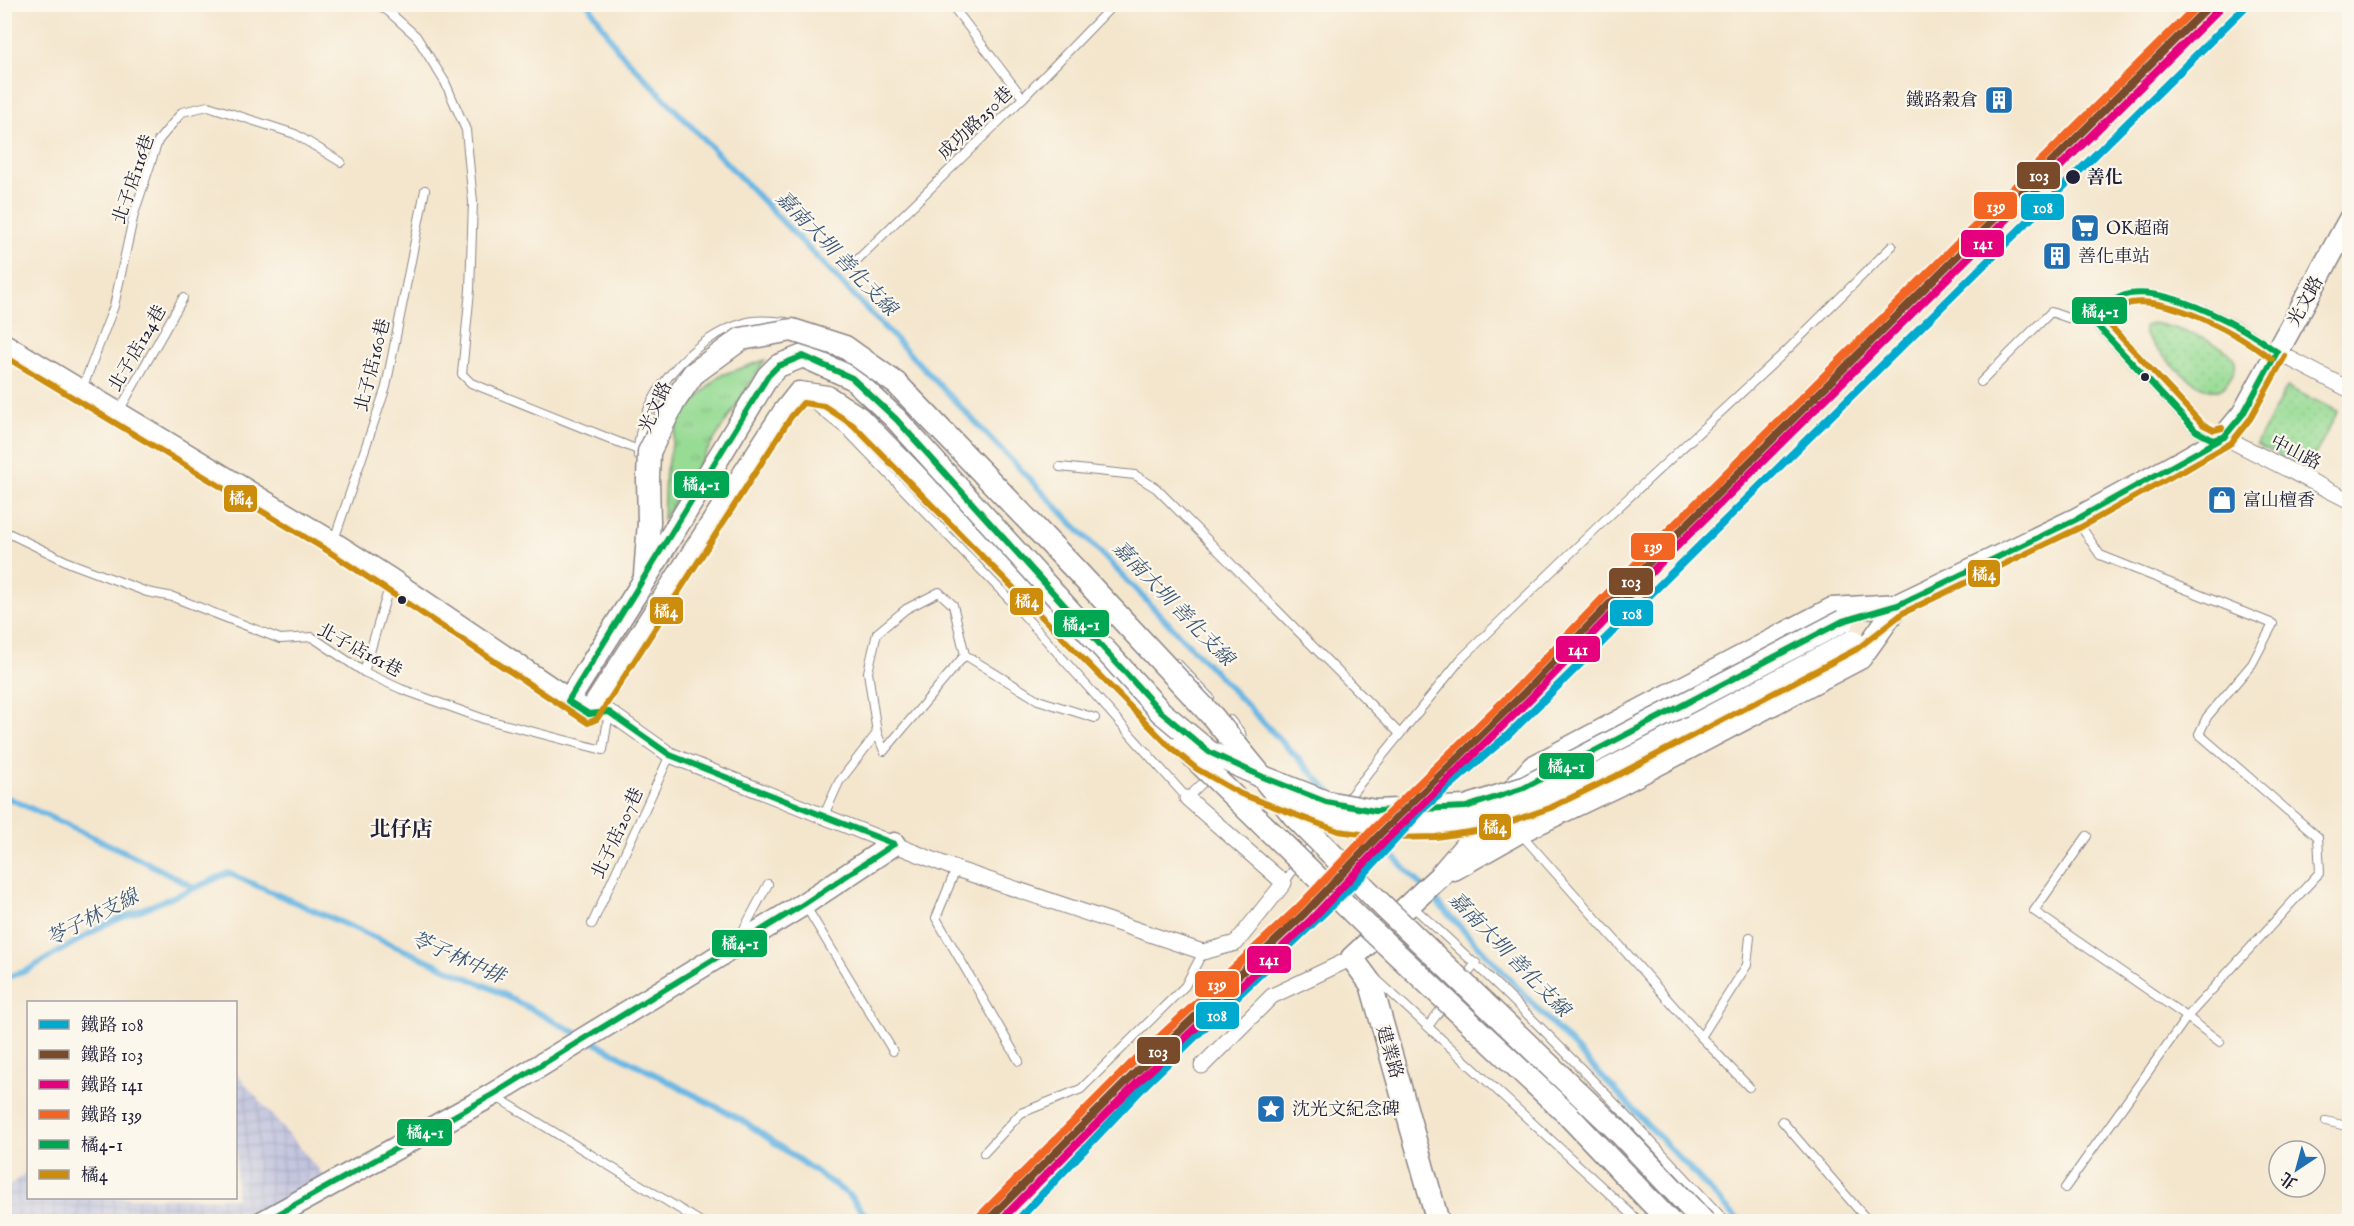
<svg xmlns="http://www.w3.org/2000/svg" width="2354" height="1226" viewBox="0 0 2354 1226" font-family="'IM FELL English','Noto Serif TC',serif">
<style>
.industrial{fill:url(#industrial-grid)}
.grass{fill:url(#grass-tufts);stroke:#5c7e68;stroke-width:1.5}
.park{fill:url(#park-dots);stroke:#5c7e68;stroke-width:1.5}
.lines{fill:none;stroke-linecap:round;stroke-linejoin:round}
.stream{stroke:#6ab7e4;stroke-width:6}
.lane-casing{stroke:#8b8484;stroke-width:10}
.street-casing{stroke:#8b8484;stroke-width:17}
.secondary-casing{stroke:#8b8484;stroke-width:25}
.lane{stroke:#fff;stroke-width:8}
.street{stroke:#fff;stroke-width:15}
.secondary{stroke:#fff;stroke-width:22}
.secondary-bridge-casing{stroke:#8b8484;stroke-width:25;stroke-linecap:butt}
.secondary-bridge{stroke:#fff;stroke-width:22}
.bus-1-casing{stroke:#fbf7ec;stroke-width:10}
.bus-2-casing{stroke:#fbf7ec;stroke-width:10}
.bus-1{stroke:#00a651;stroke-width:6}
.bus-2{stroke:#cc8c0c;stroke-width:6}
.rail-1-casing{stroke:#fbf7ec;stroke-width:12}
.rail-2-casing{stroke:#fbf7ec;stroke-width:12}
.rail-3-casing{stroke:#fbf7ec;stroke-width:12}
.rail-4-casing{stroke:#fbf7ec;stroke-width:12}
.rail-1{stroke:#00a9ce;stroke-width:8}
.rail-2{stroke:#7a4b2a;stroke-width:8}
.rail-3{stroke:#e5007d;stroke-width:8}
.rail-4{stroke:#f26522;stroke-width:8}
.stop-dot{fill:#22223b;stroke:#fbf7ec;stroke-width:2}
.labels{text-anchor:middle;stroke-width:4.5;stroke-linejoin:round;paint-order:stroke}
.poi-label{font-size:18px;fill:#22223b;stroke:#fbf7ec;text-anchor:start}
.street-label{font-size:18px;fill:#22223b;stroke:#fbf7ec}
.stop-label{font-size:18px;font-weight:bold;fill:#22223b;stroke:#fbf7ec;text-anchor:start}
.water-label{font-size:20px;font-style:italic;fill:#3b5676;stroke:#fbf7ec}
.quarter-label{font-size:21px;font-weight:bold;fill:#22223b;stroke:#fbf7ec}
.line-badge{stroke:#fbf7ec;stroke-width:2}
.badge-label{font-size:16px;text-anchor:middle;font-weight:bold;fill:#fff}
</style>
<defs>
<pattern id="industrial-grid" width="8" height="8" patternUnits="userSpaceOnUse" patternTransform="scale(1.5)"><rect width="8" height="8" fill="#bfc2dd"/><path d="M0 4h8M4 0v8" fill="none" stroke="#a4a6bf"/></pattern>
<pattern id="grass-tufts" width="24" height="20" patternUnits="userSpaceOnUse" patternTransform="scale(1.5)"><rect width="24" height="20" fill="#97db94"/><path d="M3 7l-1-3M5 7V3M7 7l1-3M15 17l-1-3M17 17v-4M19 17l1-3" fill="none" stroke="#82bc80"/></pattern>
<pattern id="park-dots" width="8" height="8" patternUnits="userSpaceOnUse" patternTransform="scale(1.5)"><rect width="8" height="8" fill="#97db94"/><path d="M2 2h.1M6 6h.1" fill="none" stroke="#82bc80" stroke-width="1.8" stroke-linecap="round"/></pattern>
</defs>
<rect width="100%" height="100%" fill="#fbf7ec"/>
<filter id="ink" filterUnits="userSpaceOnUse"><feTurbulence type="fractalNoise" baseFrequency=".0167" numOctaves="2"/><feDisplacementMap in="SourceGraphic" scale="12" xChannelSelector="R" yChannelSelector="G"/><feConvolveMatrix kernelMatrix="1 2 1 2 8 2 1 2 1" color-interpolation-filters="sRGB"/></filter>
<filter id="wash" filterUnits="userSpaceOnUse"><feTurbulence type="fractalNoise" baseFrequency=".008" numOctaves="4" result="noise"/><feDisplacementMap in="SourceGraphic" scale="24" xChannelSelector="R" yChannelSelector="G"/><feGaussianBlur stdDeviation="1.35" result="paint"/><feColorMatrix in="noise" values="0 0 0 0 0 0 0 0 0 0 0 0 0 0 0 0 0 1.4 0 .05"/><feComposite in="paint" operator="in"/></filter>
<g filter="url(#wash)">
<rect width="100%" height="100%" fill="#f4e6cd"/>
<polygon class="industrial" points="236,1073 325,1177 245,1221 5,1222 5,1189 28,1171 28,1198 236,1198"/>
<polygon class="grass" points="765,360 663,520 665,474 679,417 719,376"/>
<g class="park">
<path d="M2152,323C2170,326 2229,343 2235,361C2237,369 2231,377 2227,383C2210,411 2157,350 2145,335L2144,327Z"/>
<polygon points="2287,387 2338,411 2307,470 2256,444"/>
</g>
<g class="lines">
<g class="stream">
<polyline points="588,4 618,50 1334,796"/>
<polyline points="4,796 138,858 195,888 228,873 491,988 580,1035"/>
<polyline points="1371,833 1422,886"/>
<polyline points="1429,894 1740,1222"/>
<polyline points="4,978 26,971 106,924 195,888"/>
<polyline points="592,1041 745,1122 849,1195 871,1222"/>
</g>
</g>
</g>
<g filter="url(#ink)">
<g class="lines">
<g class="lane-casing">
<g id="lane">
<polyline points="376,4 388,11 416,36 445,82 466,130 473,202 470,290 462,374 471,383 638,450"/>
<polyline points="951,4 1023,98"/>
<polyline points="856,261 1023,98 1114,4"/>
<polyline points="1981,382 2051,312 2068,318 2091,319"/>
<polyline points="82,389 114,306 134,214 158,141 182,112 208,106 295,134 341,162"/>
<polyline points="810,402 849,433 1013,603 1187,798 1210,776"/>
<polyline points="119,411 183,298"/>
<path d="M2211,439L2196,431L2091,319C2103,308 2116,295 2133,294C2175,290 2244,326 2276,352"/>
<path d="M638,455C637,399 692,337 744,323C757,319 772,321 786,322"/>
<polyline points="1060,467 1135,475 1156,488 1400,734"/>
<polyline points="4,531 70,563 147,592 173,597 280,639 312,637 364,672 401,689 484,719 603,750 609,712"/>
<polyline points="334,540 386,387 425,190"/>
<polyline points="1177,663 1210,698"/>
<polyline points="364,672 390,584"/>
<polyline points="1230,720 1241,733 1243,743"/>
<polyline points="877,733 884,751 965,655"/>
<polyline points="1345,802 1461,659 1610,515 1783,354 1892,246"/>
<polyline points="824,815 839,782 877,733 868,672 877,633 906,609 939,592 953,605 965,655 1038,700 1095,718"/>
<polyline points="1521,834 1701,1037 1749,1087"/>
<polyline points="2087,836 2034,911 2187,1017 2220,1042"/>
<polyline points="956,869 936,918 1019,1061"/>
<polyline points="1284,883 1329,820"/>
<polyline points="805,905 893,1051"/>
<path d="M1412,906C1523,1005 1625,1112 1726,1222"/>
<polyline points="592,924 670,755"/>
<polyline points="740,936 768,884"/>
<polyline points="1375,978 1640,1222"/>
<polyline points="1429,1025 1476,963"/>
<polyline points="1701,1037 1747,965 1750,937"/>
<polyline points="495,1096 701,1222"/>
<polyline points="1782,1121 1869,1222"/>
<polyline points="2326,1121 2350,1127"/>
<polyline points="984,1153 1021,1113 1081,1089 1185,986 1203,952"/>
<polyline points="2065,1188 2187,1017 2320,872 2318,837 2199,734 2207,717 2252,664 2273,624 2100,555 2078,522"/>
</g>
</g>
<g class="street-casing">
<g id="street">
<polyline points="2277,352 2350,390"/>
<polyline points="2224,437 2350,501"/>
<polyline points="589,714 609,712 670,755 956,869 1203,952 1236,943 1284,883 1187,798"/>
<polyline points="1202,1066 1272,996 1352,958"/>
</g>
</g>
<g class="secondary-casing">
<g id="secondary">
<polyline points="4,345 333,543 391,580 589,714 784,412 799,393 827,397 859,418 1176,741"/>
<polyline points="645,575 649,522"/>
<polyline points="1883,609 1898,605 2077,519 2181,462 2224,437 2243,414 2350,219"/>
<polyline points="568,701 645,579 768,376 778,366 803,356 852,378 896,419"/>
<polyline points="1454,869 1519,832 1618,785 1860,658 1898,605"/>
<polyline points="263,1222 492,1095 804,904 894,844"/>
<polyline points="1438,1222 1371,984 1352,958 1439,877 1533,767 1832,609 1898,605"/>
</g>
</g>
<use href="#lane" class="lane"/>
<use href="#street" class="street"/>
<use href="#secondary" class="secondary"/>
<g class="secondary-bridge-casing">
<g id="secondary-bridge">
<polyline points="896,419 1161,712 1209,752 1263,777 1326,802 1375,811 1466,807 1524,788 1843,621"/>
<polyline points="649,522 648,479 649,452 674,402 693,374 741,339 792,330 845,347 897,384 1072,566 1213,717 1294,816 1385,908 1617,1130 1704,1222"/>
<polyline points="1182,746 1366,925 1567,1114 1670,1222"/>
<path d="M1307,809C1318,813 1329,819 1341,822C1463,851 1568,791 1672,737C1732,705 1792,673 1853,641"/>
</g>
</g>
<use href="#secondary-bridge" class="secondary-bridge"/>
<g class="bus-1-casing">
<g id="bus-1">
<path d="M2224,437L2213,440L2196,431L2091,319C2101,309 2114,297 2129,294C2172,287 2244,327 2277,352"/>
<polyline points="589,714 568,701 768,376 778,366 803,356 852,378 896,419 1161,712 1209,752 1263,777 1326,802 1375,811 1466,807 1524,788 1843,621 1898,605 2077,519 2224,437 2243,414 2277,352"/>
<polyline points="589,714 609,712 670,755 894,844"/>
<polyline points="264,1222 492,1095 804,904 894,844"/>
</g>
</g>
<g class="bus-2-casing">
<g id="bus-2">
<polyline points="4,356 328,551 588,723 597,719 791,417 803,403 824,406 853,425 1170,747 1197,769 1241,794 1338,831 1392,838 1436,837 1489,829 1550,808 1616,776 1857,649 1903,613 2081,527 2228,445"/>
<path d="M2222,428L2214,430L2202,424L2104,319C2111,312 2121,305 2131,303C2172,297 2240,335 2272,359"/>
<polyline points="2184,471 2231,443 2250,419 2285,356"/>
</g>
</g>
<use href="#bus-1" class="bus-1"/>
<use href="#bus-2" class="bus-2"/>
<g class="rail-1-casing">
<polyline id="rail-1" points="1016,1222 1148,1082 1362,876 1425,807 1507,736 2248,4"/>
</g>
<g class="rail-2-casing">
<polyline id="rail-2" points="986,1222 1136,1072 1304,914 1381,833 1525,692 1661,550 2211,4"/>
</g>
<g class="rail-3-casing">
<polyline id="rail-3" points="999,1222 1142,1078 1310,921 1387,839 1531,698 1667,556 2218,10"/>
</g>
<g class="rail-4-casing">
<polyline id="rail-4" points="980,1216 1130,1065 1298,908 1375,827 1519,686 1655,544 2199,4"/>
</g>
<use href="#rail-1" class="rail-1"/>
<use href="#rail-2" class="rail-2"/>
<use href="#rail-3" class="rail-3"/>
<use href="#rail-4" class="rail-4"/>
</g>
</g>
<defs>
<g id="building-square" transform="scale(1.5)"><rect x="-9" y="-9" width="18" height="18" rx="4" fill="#1f6fb2" stroke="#fbf7ec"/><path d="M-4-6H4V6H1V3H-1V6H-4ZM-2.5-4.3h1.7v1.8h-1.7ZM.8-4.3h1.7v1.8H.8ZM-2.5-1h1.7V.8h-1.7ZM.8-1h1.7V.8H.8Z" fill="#fff"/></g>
<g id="supermarket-square" transform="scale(1.5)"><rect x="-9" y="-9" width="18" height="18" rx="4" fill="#1f6fb2" stroke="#fbf7ec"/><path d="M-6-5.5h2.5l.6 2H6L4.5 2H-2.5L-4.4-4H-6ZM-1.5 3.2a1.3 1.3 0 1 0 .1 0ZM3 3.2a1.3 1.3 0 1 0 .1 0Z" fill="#fff"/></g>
<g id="shop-square" transform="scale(1.5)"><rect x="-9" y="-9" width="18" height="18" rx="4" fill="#1f6fb2" stroke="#fbf7ec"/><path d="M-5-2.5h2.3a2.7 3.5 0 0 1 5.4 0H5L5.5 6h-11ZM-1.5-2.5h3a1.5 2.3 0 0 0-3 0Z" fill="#fff"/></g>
<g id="sight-square" transform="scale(1.5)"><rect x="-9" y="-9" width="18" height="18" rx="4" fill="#1f6fb2" stroke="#fbf7ec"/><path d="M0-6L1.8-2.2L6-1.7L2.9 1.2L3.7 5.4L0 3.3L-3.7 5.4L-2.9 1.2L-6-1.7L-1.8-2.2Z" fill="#fff"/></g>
</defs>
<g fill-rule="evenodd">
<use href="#building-square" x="1999" y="100"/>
<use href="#supermarket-square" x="2085" y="228"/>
<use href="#building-square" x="2057" y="256"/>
<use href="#shop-square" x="2222" y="500"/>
<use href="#sight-square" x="1271" y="1109"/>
</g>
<g class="stop-dot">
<circle cx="2073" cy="177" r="8"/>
<circle cx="2145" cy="377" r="5"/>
<circle cx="402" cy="600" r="5"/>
</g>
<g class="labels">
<g class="poi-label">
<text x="1978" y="106" text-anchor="end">鐵路穀倉</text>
<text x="2106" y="234">OK超商</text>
<text x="2078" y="262">善化車站</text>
<text x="2243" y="506">富山檀香</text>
<text x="1292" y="1115">沈光文紀念碑</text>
</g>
<g class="street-label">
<text transform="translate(975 123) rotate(-44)" y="6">成功路250巷</text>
<text transform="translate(133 179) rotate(-71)" y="6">北子店116巷</text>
<text transform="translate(2305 301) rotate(-61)" y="6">光文路</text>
<text transform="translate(137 348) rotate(-60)" y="6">北子店124巷</text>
<text transform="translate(372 365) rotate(-76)" y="6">北子店160巷</text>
<text transform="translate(655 407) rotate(-66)" y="6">光文路</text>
<text transform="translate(2296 452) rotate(27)" y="6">中山路</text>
<text transform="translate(360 650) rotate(28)" y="6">北子店161巷</text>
<text transform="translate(617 833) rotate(-65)" y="6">北子店207巷</text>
<text transform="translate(1390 1052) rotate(74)" y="6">建業路</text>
</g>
<g class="stop-label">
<text x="2087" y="183">善化</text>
</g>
<g class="water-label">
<text transform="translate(837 253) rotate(46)" y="7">嘉南大圳 善化支線</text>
<text transform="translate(1174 603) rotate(46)" y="7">嘉南大圳 善化支線</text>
<text transform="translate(92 917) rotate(-27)" y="7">苓子林支線</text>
<text transform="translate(1510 954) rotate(46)" y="7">嘉南大圳 善化支線</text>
<text transform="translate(458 957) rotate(24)" y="7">苓子林中排</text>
</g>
<g class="quarter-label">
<text x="401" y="836">北仔店</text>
</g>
</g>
<g class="line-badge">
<rect x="2016" y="161" width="45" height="29" rx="6" fill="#7a4b2a"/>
<rect x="1973" y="191" width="45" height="29" rx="6" fill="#f26522"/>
<rect x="2020" y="193" width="45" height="28" rx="6" fill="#00a9ce"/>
<rect x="1960" y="229" width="45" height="29" rx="6" fill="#e5007d"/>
<rect x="2071" y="296" width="57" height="29" rx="6" fill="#00a651"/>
<rect x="673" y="470" width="57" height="29" rx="6" fill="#00a651"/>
<rect x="223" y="484" width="35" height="29" rx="6" fill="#cc8c0c"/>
<rect x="1630" y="532" width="46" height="29" rx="6" fill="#f26522"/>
<rect x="1967" y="559" width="34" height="29" rx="6" fill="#cc8c0c"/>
<rect x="1608" y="567" width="46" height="29" rx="6" fill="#7a4b2a"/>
<rect x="1009" y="587" width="35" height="29" rx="6" fill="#cc8c0c"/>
<rect x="649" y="596" width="35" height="29" rx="6" fill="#cc8c0c"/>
<rect x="1609" y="599" width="45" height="28" rx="6" fill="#00a9ce"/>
<rect x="1053" y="609" width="57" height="29" rx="6" fill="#00a651"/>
<rect x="1555" y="635" width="46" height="28" rx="6" fill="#e5007d"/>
<rect x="1538" y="752" width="57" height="28" rx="6" fill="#00a651"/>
<rect x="1478" y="813" width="34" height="28" rx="6" fill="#cc8c0c"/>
<rect x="711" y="929" width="57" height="29" rx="6" fill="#00a651"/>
<rect x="1246" y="945" width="46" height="29" rx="6" fill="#e5007d"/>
<rect x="1194" y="970" width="46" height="28" rx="6" fill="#f26522"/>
<rect x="1195" y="1001" width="45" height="29" rx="6" fill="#00a9ce"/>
<rect x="1136" y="1036" width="45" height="29" rx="6" fill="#7a4b2a"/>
<rect x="396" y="1118" width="57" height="29" rx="6" fill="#00a651"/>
</g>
<g class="badge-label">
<text x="2039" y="181">103</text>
<text x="1996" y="212">139</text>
<text x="2043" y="213">108</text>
<text x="1983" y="249">141</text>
<text x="2100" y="317">橘4-1</text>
<text x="701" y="490">橘4-1</text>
<text x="241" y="504">橘4</text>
<text x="1653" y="552">139</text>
<text x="1984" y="580">橘4</text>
<text x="1631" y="587">103</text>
<text x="1027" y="607">橘4</text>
<text x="666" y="617">橘4</text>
<text x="1632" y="619">108</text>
<text x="1081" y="630">橘4-1</text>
<text x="1578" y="655">141</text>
<text x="1566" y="772">橘4-1</text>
<text x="1495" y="833">橘4</text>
<text x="740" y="949">橘4-1</text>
<text x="1269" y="965">141</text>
<text x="1217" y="990">139</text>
<text x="1217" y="1021">108</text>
<text x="1158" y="1057">103</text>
<text x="425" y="1138">橘4-1</text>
</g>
<rect width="2354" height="1226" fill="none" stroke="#fbf7ec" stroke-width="24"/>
<rect x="27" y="1001" width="210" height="198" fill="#fbf7ec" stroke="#a4a2a5" stroke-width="1.5"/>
<rect x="39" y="1020" width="30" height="9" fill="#00a9ce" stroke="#a4a2a5" stroke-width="1.5"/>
<text x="81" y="1031" font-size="18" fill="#22223b">鐵路 108</text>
<rect x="39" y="1050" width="30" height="9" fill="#7a4b2a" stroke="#a4a2a5" stroke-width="1.5"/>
<text x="81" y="1061" font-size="18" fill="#22223b">鐵路 103</text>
<rect x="39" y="1080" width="30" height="9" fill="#e5007d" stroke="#a4a2a5" stroke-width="1.5"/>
<text x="81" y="1091" font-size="18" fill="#22223b">鐵路 141</text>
<rect x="39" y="1110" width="30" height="9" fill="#f26522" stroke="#a4a2a5" stroke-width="1.5"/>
<text x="81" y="1121" font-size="18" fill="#22223b">鐵路 139</text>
<rect x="39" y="1140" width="30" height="9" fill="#00a651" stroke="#a4a2a5" stroke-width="1.5"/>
<text x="81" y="1151" font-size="18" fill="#22223b">橘4-1</text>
<rect x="39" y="1170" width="30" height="9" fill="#cc8c0c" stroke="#a4a2a5" stroke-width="1.5"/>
<text x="81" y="1181" font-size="18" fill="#22223b">橘4</text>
<g transform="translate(2297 1169) rotate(216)"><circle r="28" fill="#fbf7ec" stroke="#a4a2a5" stroke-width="1.5"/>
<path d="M0-4.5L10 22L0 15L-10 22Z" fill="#1f6fb2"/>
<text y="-9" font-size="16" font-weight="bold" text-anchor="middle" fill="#22223b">北</text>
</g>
</svg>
